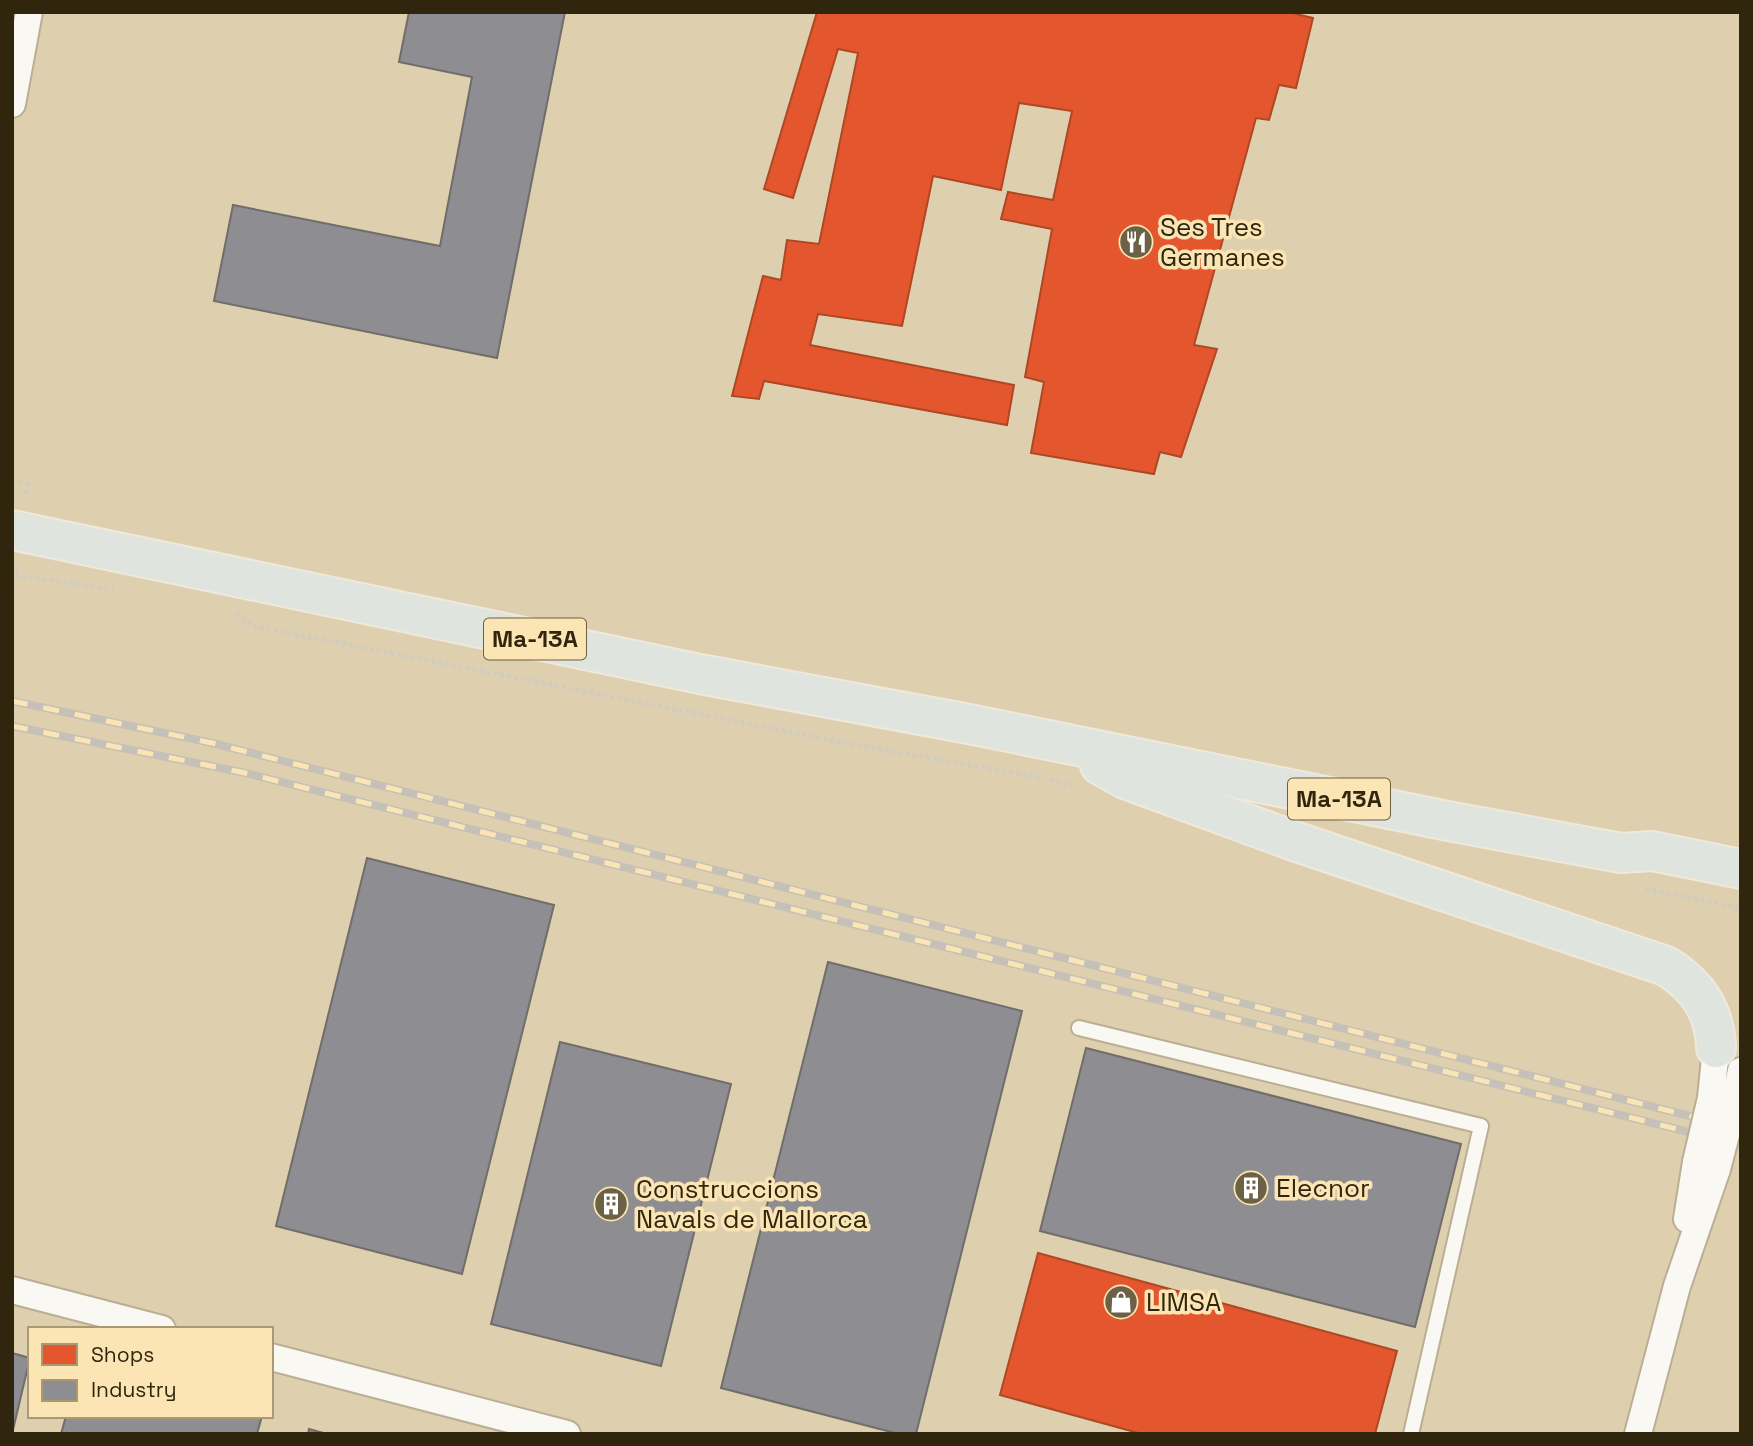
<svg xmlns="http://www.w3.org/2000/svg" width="1753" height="1446" viewBox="0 0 1753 1446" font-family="'Space Grotesk',sans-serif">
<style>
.shops{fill:#e4572e;stroke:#ae4824;stroke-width:2}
.industry{fill:#8d8d92;stroke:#716e6a;stroke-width:2}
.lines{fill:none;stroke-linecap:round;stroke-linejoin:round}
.service-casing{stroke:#baaf94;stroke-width:18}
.minor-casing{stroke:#baaf94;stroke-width:30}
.primary-casing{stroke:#f0e9db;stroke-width:42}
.path{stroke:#d0ccc2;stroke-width:4.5;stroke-dasharray:3.5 3.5;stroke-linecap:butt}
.service{stroke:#faf8f3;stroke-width:14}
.minor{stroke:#faf8f3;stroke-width:26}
.primary{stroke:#dfe4df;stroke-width:38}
.rail-casing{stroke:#c5c1b8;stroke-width:8}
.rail{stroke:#fbe5b5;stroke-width:5;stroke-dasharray:16;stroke-linecap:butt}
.minor-bridge-casing{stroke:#baaf94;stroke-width:30;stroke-linecap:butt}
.minor-bridge{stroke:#faf8f3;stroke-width:26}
.labels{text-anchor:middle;stroke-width:7;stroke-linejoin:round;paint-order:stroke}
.shield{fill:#fbe5b5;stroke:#6d5f3f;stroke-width:2}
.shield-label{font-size:24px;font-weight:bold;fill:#30260d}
.poi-label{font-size:26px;fill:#30260d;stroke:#fbe5b5;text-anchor:start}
</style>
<rect width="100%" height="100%" fill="#decfae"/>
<g class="shops">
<polygon points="817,12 1288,12 1313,18 1296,88 1279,85 1269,120 1256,118 1194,345 1217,349 1181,457 1160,452 1154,474 1031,453 1044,382 1025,377 1052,229 1001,219 1008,192 1053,200 1072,111 1019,103 1001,190 933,176 902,326 818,314 810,345 1014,385 1007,425 764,381 759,399 732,396 763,276 781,280 787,240 819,244 858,53 838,49 793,198 764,189"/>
<polygon points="1038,1253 1397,1351 1375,1434 1142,1434 1000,1395"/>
</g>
<g class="industry">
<polygon points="409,12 565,12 497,358 214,301 233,205 440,246 472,77 399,62"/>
<polygon points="367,858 554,905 462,1274 276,1226"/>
<polygon points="828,962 1022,1011 916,1434 899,1434 721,1388"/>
<polygon points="560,1042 731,1084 661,1366 491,1324"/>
<polygon points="1086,1048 1461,1144 1415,1327 1040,1231"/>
<polygon points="12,1353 30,1358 12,1434"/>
<polygon points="66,1416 262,1416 257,1434 61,1434"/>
<polygon points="309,1429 327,1434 308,1434"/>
</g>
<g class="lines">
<g class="service-casing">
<polyline id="service" points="1079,1028 1481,1126 1411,1434"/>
</g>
<g class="minor-casing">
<g id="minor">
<polyline points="12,104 29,12"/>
<polyline points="1711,1098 1716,1048"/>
<polyline points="1734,1104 1741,1071"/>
<polyline points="1687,1219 1696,1162"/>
<polyline points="12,1290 162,1329"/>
<polyline points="271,1357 567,1434"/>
<polyline points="1638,1434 1677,1286 1717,1169"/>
</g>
</g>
<g class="primary-casing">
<g id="primary">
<polyline points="12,530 700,674 969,724 1448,821 1621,853 1652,851 1741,869"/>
<path d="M1100,765L1125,779L1294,841L1666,966C1697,985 1715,1010 1716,1048"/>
</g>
</g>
<g class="path">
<polyline points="12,481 27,484 26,496"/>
<polyline points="16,567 16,575 114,590"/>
<polyline points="236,614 253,626 329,641 862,746 1042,778"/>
<polyline points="1050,780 1072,786"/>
<polyline points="1646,889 1741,908"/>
</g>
<use href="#service" class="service"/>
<use href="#minor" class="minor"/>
<use href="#primary" class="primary"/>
<g class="rail-casing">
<g id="rail">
<polyline points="12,701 212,743 1741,1129"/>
<polyline points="12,726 241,772 1741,1145"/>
</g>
</g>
<use href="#rail" class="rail"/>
<g class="minor-bridge-casing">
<g id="minor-bridge">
<polyline points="1696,1162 1711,1098"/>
<polyline points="1717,1169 1734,1104"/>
</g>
</g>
<use href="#minor-bridge" class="minor-bridge"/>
</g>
<defs>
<g id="restaurant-disc" transform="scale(1.75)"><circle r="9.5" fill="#6d6145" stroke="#fbe5b5"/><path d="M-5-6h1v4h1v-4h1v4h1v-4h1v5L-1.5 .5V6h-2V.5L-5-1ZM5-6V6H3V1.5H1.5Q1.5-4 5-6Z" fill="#fff"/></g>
<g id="building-disc" transform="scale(1.75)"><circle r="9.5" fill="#6d6145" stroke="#fbe5b5"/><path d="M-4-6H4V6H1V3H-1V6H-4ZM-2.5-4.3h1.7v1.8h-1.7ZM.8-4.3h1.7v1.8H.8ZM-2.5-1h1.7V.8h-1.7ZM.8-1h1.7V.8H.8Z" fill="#fff"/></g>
<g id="shop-disc" transform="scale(1.75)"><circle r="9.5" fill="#6d6145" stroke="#fbe5b5"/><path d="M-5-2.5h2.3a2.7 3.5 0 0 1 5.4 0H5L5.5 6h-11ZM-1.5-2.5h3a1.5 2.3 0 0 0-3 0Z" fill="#fff"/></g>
</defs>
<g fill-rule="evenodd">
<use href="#restaurant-disc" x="1136" y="242"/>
<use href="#building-disc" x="1251" y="1188"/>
<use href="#building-disc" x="611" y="1204"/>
<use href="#shop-disc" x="1121" y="1302"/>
</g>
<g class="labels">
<g class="shield">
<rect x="484" y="618.5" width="102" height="41" rx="5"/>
<rect x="1288" y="778.5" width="102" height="41" rx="5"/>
</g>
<g class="shield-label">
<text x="535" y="647">Ma-13A</text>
<text x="1339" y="807">Ma-13A</text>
</g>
<g class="poi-label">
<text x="1160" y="236">Ses Tres<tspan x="1160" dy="30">Germanes</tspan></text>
<text x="1276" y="1197">Elecnor</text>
<text x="636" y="1198">Construccions<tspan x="636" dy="30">Navals de Mallorca</tspan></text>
<text x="1146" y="1311">LIMSA</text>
</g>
</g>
<rect width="1753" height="1446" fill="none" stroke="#30260d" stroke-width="28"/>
<rect x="28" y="1327" width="245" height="91" fill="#fbe5b5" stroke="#aa9972" stroke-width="2"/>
<rect x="42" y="1344" width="35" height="21" fill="#e4572e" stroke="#aa9972" stroke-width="2"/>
<text x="91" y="1362" font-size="21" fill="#30260d">Shops</text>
<rect x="42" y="1380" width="35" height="21" fill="#8d8d92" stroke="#aa9972" stroke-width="2"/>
<text x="91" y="1397" font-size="21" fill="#30260d">Industry</text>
</svg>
